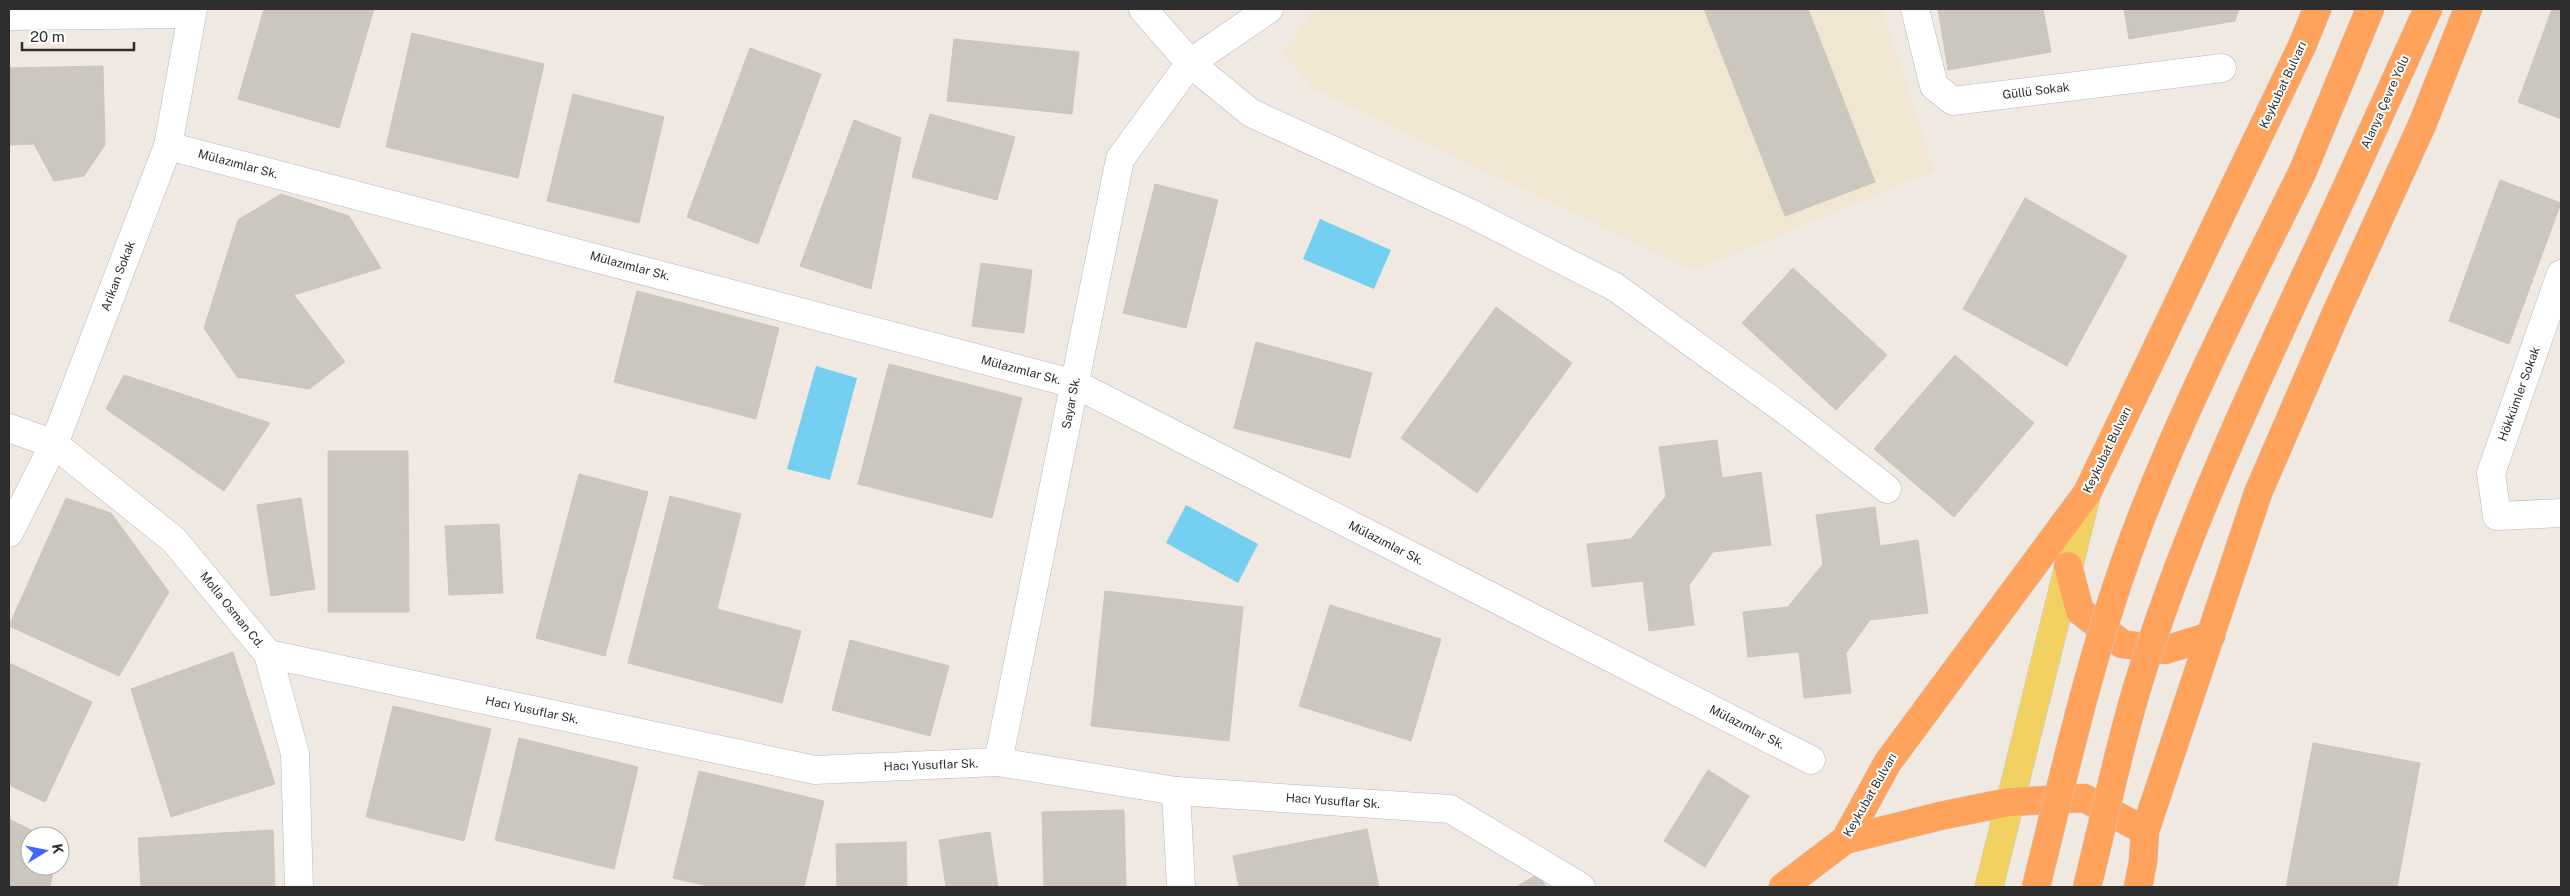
<svg xmlns="http://www.w3.org/2000/svg" width="2570" height="896" viewBox="0 0 2570 896" font-family="'Public Sans',sans-serif">
<style>
.education{fill:#f0e6d1}
.water{fill:#75cff0}
.building{fill:#cbc7bf;stroke:#cbc5ba}
.lines{fill:none;stroke-linecap:round;stroke-linejoin:round}
.street-casing{stroke:#b4b7c1;stroke-width:29}
.primary-casing{stroke:#c9c9c9;stroke-width:29}
.highway-casing{stroke:#c9c9c9;stroke-width:29}
.street{stroke:#fff;stroke-width:28}
.primary{stroke:#f2d163;stroke-width:28}
.highway{stroke:#ffa35c;stroke-width:28}
.highway-bridge-casing{stroke:#c9c9c9;stroke-width:29;stroke-linecap:butt}
.highway-bridge{stroke:#ffa35c;stroke-width:28}
.labels{text-anchor:middle;stroke-width:4;stroke-linejoin:round;paint-order:stroke}
.street-label{font-size:12px;fill:#2e2e2e;stroke:#fff}
</style>
<rect width="100%" height="100%" fill="#efe9e1"/>
<polygon class="education" points="1316,9 1883,9 1934,171 1694,271 1315,90 1282,53"/>
<g class="water">
<polygon points="1320,219 1391,250 1374,289 1303,259"/>
<polygon points="816,366 857,378 830,480 787,469"/>
<polygon points="1186,505 1258,544 1238,583 1166,543"/>
</g>
<g class="building">
<polygon points="264,9 374,9 339,128 238,99"/>
<polygon points="1704,9 1808,9 1875,182 1785,216"/>
<polygon points="1938,9 2043,9 2051,52 1948,70"/>
<polygon points="2124,9 2239,9 2235,21 2129,39"/>
<polygon points="2552,9 2561,9 2561,119 2518,102"/>
<polygon points="412,33 544,64 518,178 386,147"/>
<polygon points="954,39 1079,52 1072,114 947,101"/>
<polygon points="750,48 821,74 758,244 687,217"/>
<polygon points="103,66 105,145 84,176 54,181 34,144 9,145 9,68"/>
<polygon points="573,94 664,117 639,223 547,201"/>
<polygon points="930,114 1015,137 997,200 912,177"/>
<polygon points="854,120 901,138 871,289 800,266"/>
<polygon points="2500,180 2561,203 2509,344 2449,321"/>
<polygon points="1155,184 1218,200 1186,328 1123,313"/>
<polygon points="281,194 349,216 381,268 294,295 345,362 309,389 237,377 204,328 238,220"/>
<polygon points="2025,198 2127,256 2067,366 1963,309"/>
<polygon points="981,263 1032,270 1024,333 972,326"/>
<polygon points="1793,268 1887,355 1836,410 1742,323"/>
<polygon points="637,291 779,328 756,419 614,382"/>
<polygon points="1496,307 1572,363 1477,493 1401,438"/>
<polygon points="1256,342 1372,373 1350,458 1234,428"/>
<polygon points="1955,355 2034,423 1954,517 1874,449"/>
<polygon points="889,364 1022,398 992,518 858,484"/>
<polygon points="124,375 270,423 224,491 106,409"/>
<polygon points="1717,440 1722,478 1761,472 1771,545 1713,552 1689,585 1694,625 1649,631 1643,581 1592,587 1587,544 1631,539 1666,496 1659,447"/>
<polygon points="328,451 408,451 409,612 328,612"/>
<polygon points="579,474 648,492 605,656 536,638"/>
<polygon points="670,496 741,514 717,609 801,631 782,703 628,663"/>
<polygon points="66,498 111,513 169,592 119,676 9,626"/>
<polygon points="301,498 315,589 271,596 257,505"/>
<polygon points="1875,507 1880,546 1918,540 1928,613 1870,620 1846,653 1851,693 1804,698 1799,652 1748,657 1743,612 1788,607 1823,564 1816,515"/>
<polygon points="499,524 503,593 449,595 445,526"/>
<polygon points="1105,591 1243,607 1229,741 1091,726"/>
<polygon points="1330,605 1441,639 1411,741 1299,706"/>
<polygon points="850,640 949,666 930,736 832,710"/>
<polygon points="233,652 275,784 171,817 131,689"/>
<polygon points="9,663 92,702 45,802 9,785"/>
<polygon points="393,706 491,729 464,841 366,817"/>
<polygon points="519,738 638,767 614,869 495,840"/>
<polygon points="2313,743 2420,763 2397,887 2286,887"/>
<polygon points="1708,770 1749,796 1705,867 1664,841"/>
<polygon points="699,771 824,801 804,887 712,887 673,878"/>
<polygon points="1124,810 1126,887 1044,887 1042,812"/>
<polygon points="9,819 43,836 30,836 30,866 54,866 50,887 9,887"/>
<polygon points="1367,829 1379,887 1239,887 1233,856"/>
<polygon points="273,830 275,887 141,887 138,838"/>
<polygon points="990,832 998,887 946,887 939,840"/>
<polygon points="906,842 907,887 837,887 836,844"/>
<polygon points="1538,874 1546,887 1516,887"/>
</g>
<g class="lines">
<g class="street-casing">
<g id="street">
<polyline points="1143,9 1190,63 1251,113 1472,214 1615,287 1793,416 1887,489"/>
<polyline points="1915,9 1934,86 1953,101 2222,68"/>
<polyline points="9,16 191,14"/>
<polyline points="168,146 1075,384 1811,760"/>
<polyline points="2561,274 2491,473 2497,516 2561,513"/>
<polyline points="9,428 54,444 174,540 268,654 295,754 299,887"/>
<polyline points="9,533 54,444 168,146 193,9"/>
<polyline points="268,654 815,770 998,762 1176,791 1450,809 1581,887"/>
<polyline points="998,762 1120,159 1190,63 1269,9"/>
<polyline points="1176,791 1181,887"/>
</g>
</g>
<g class="primary-casing">
<polyline id="primary" points="1989,887 2087,493"/>
</g>
<g class="highway-casing">
<g id="highway">
<polyline points="2302,173 2370,9"/>
<polyline points="2343,195 2428,9"/>
<polyline points="2068,566 2080,611 2122,644 2165,650 2211,636"/>
<polyline points="1845,840 1940,816 2009,802 2084,798 2145,831"/>
<polyline points="1783,887 1845,840 1888,762 2087,493 2302,46 2317,9"/>
<polyline points="2138,887 2143,862 2145,831 2258,493 2336,313 2422,125 2468,9"/>
</g>
</g>
<use href="#street" class="street"/>
<use href="#primary" class="primary"/>
<use href="#highway" class="highway"/>
<g class="highway-bridge-casing">
<g id="highway-bridge">
<path d="M2036,887C2066,766 2093,645 2137,529C2184,406 2244,290 2302,173"/>
<path d="M2087,887C2105,817 2119,744 2141,675C2193,509 2270,353 2343,195"/>
</g>
</g>
<use href="#highway-bridge" class="highway-bridge"/>
</g>
<g class="labels">
<g class="street-label">
<text transform="translate(2283 85) rotate(-65)" y="4">Keykubat Bulvarı</text>
<text transform="translate(2036 91) rotate(-7)" y="4">Güllü Sokak</text>
<text transform="translate(2385 102) rotate(-66)" y="4">Alanya Çevre Yolu</text>
<text transform="translate(238 164) rotate(15)" y="4">Mülazımlar Sk.</text>
<text transform="translate(630 266) rotate(15)" y="4">Mülazımlar Sk.</text>
<text transform="translate(118 276) rotate(-69)" y="4">Arikan Sokak</text>
<text transform="translate(1021 370) rotate(15)" y="4">Mülazımlar Sk.</text>
<text transform="translate(2519 394) rotate(-70)" y="4">Hökkümler Sokak</text>
<text transform="translate(1071 403) rotate(-79)" y="4">Sayar Sk.</text>
<text transform="translate(2107 450) rotate(-64)" y="4">Keykubat Bulvarı</text>
<text transform="translate(1386 543) rotate(27)" y="4">Mülazımlar Sk.</text>
<text transform="translate(232 610) rotate(51)" y="4">Molla Osman Cd.</text>
<text transform="translate(532 710) rotate(12)" y="4">Hacı Yusuflar Sk.</text>
<text transform="translate(1747 727) rotate(27)" y="4">Mülazımlar Sk.</text>
<text transform="translate(931 765) rotate(-2)" y="4">Hacı Yusuflar Sk.</text>
<text transform="translate(1870 795) rotate(-60)" y="4">Keykubat Bulvarı</text>
<text transform="translate(1333 801) rotate(4)" y="4">Hacı Yusuflar Sk.</text>
</g>
</g>
<rect width="2570" height="896" fill="none" stroke="#2e2e2e" stroke-width="20"/>
<g transform="translate(45 851) rotate(80)"><circle r="24" fill="#ffffff" stroke="#ababab"/>
<path d="M0-4L9 19L0 12L-9 19Z" fill="#4264fb"/>
<text y="-8" font-size="14" font-weight="bold" text-anchor="middle" fill="#2e2e2e">K</text>
</g>
<path d="M22 42v8h112v-8" fill="none" stroke="#2e2e2e" stroke-width="2.5"/>
<text x="30" y="42" font-size="15" fill="#2e2e2e" stroke="#ffffff" stroke-width="4" paint-order="stroke">20 m</text>
</svg>
